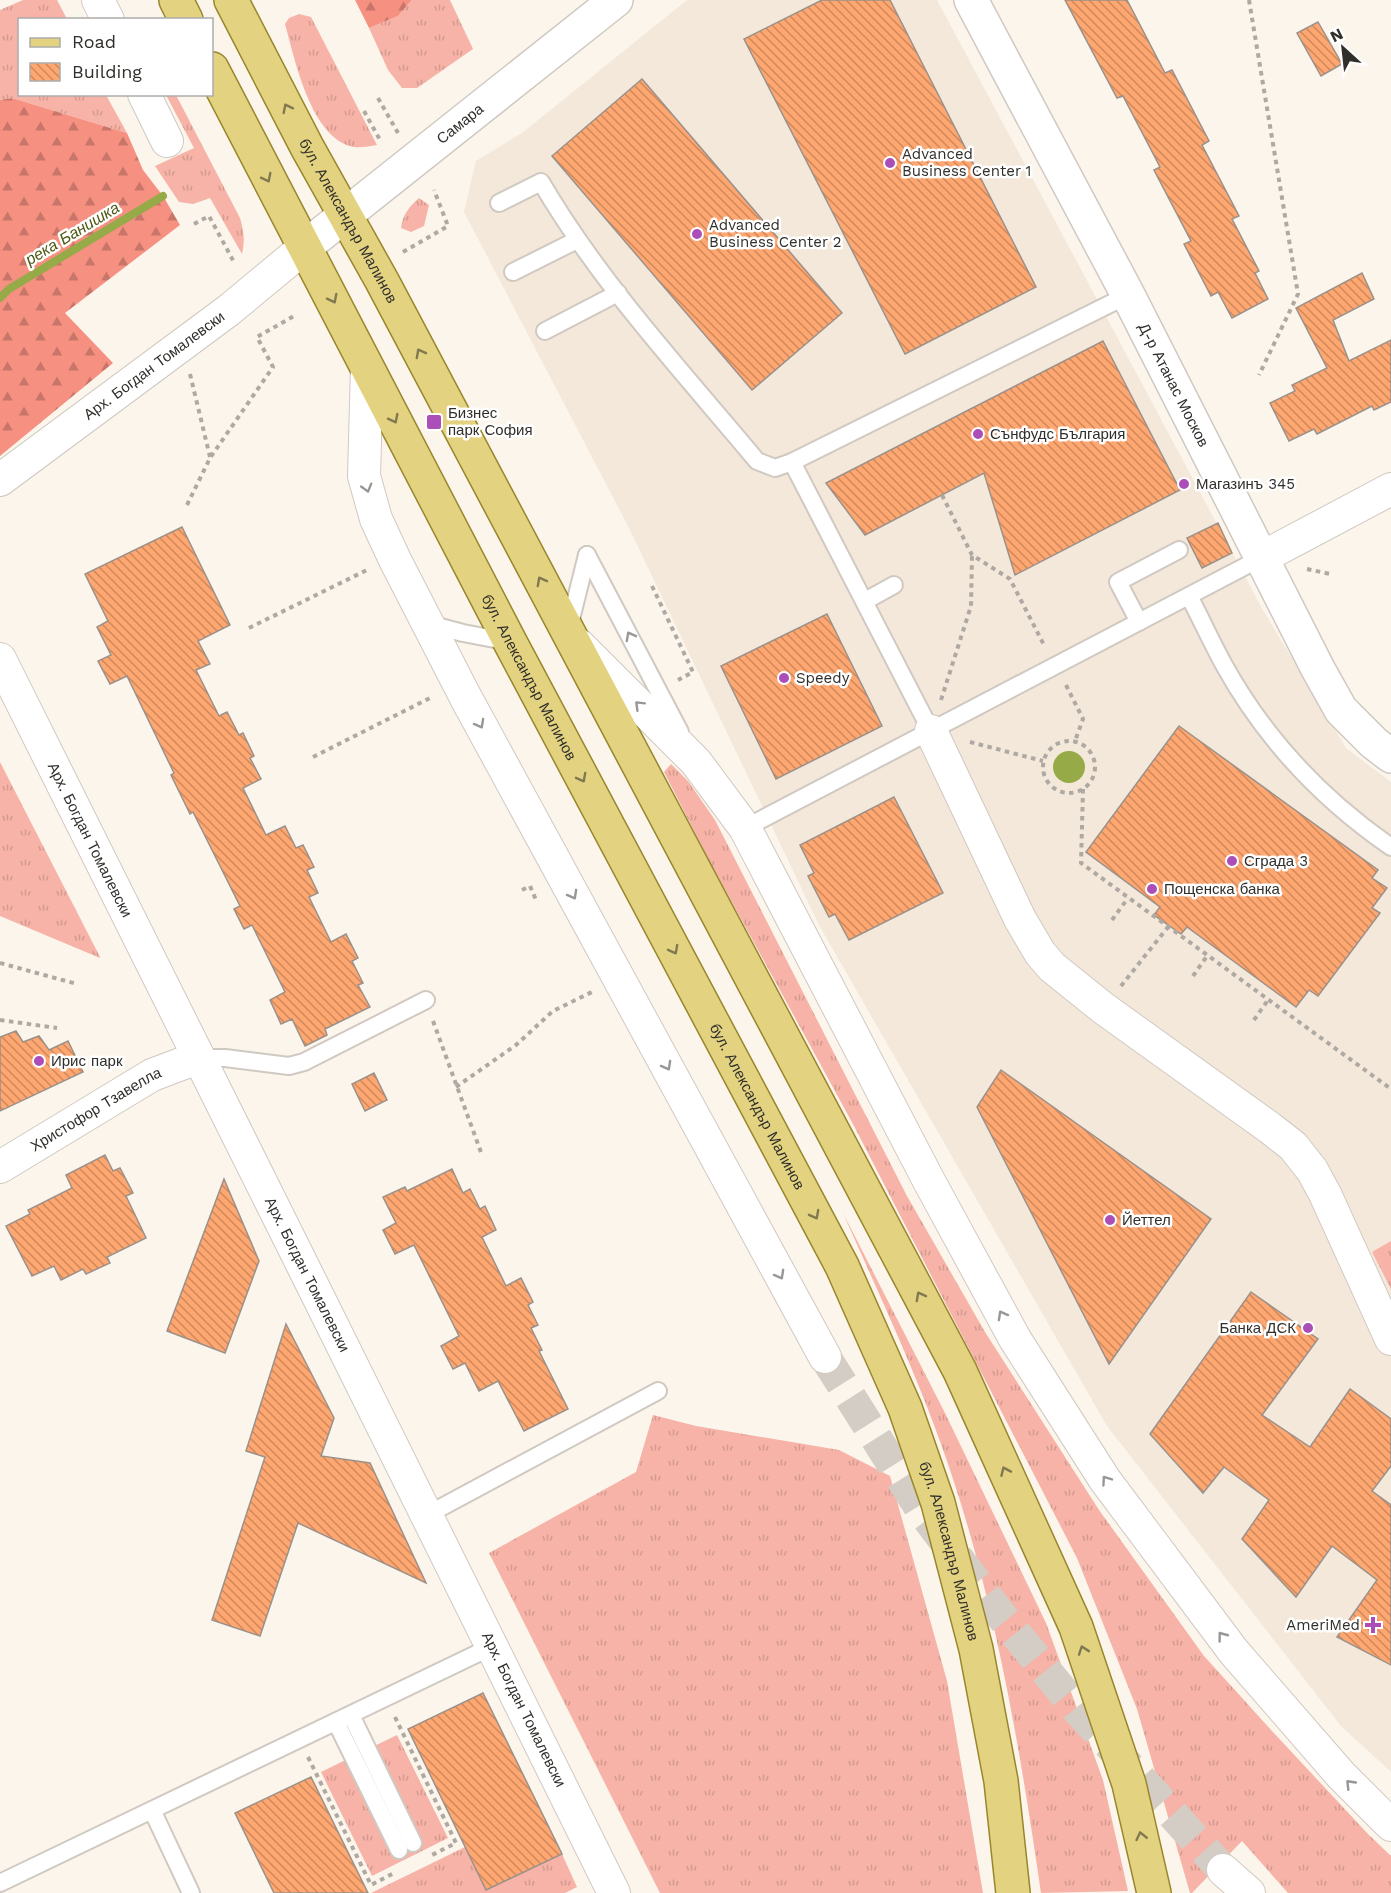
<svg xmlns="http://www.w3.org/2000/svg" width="1391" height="1893" viewBox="0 0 1391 1893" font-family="'Work Sans',sans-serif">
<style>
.built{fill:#f4e8da}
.grass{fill:url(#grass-tufts)}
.forest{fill:url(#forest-firs)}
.water{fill:#96aa47}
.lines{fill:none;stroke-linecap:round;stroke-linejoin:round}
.stream{stroke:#96aa47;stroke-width:8}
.building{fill:url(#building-back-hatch);stroke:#9a918b;stroke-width:1.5}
.street-tunnel{stroke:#d3cdc5;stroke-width:32;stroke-dasharray:32 16;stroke-linecap:butt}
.lane-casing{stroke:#d0c9c1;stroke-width:20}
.street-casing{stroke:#d0c9c1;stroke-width:34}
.secondary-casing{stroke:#d0c9c1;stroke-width:36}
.primary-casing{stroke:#99862c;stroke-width:36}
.path{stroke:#aea9a2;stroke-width:4;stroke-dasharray:4.5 4.5;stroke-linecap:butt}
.lane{stroke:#fff;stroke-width:16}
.street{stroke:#fff;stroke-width:32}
.secondary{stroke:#fff;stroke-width:33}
.primary{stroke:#e3d380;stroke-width:33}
.oneway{stroke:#817951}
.oneway2{stroke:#989795}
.poi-dot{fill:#ab4eb8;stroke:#fff;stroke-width:2}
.labels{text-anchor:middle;stroke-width:5;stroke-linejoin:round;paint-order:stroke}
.street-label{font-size:15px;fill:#312f2b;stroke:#fff}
.poi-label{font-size:15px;fill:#312f2b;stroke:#fff;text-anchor:start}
.water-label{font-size:16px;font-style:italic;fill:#4d5911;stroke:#fff}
</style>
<defs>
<pattern id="grass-tufts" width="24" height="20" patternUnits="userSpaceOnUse" patternTransform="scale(1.5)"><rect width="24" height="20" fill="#f7b3a7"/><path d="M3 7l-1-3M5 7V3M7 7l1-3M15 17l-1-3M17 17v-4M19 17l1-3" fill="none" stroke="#d49a90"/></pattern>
<pattern id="forest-firs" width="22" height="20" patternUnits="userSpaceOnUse" patternTransform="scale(1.5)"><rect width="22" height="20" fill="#f69080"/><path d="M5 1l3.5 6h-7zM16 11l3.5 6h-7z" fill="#c87669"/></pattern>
<pattern id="building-back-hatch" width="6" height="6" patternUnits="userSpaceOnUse" patternTransform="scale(1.5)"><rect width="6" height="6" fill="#ffa770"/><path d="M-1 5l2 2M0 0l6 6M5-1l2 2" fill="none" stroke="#cf885c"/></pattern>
</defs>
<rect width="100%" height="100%" fill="#fbf5ec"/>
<polygon class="built" points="687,0 937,0 1264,612 1346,748 1391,782 1391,1772 1341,1726 1107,1426 820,927 628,526 464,212 476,161 522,133"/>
<g class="grass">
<polygon points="23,0 57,0 67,19 20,20 20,94 106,95 127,133 12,98 0,100 0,10"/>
<polygon points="412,0 450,0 473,49 417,88 402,88 388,70 369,28 398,16"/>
<path d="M299,14L311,17L377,145C370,146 362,148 354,147C311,139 295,60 285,24L289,18Z"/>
<path d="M166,95H176L240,218C244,232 245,241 242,254L210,198L193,204L179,202L155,166L194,148Z"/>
<path d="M419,198L429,205L424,226L411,232L401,228C402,215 410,206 419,198Z"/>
<polygon points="0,762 100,957 100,958 0,916"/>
<polygon points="671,764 688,781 715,820 907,1196 985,1332 1099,1510 1204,1656 1272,1731 1368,1834 1391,1856 1391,1893 1288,1893 1242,1841 1192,1893 1190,1893 1137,1709 1077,1558 854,1126 709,860 664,772"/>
<path d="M843,1213L945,1413L1046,1623L1103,1780L1128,1891L1041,1893C1018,1734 991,1576 934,1425C907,1353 874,1283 843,1213Z"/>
<polygon points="1391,1241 1391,1289 1372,1252"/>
<polygon points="653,1415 696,1426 839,1450 890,1476 947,1681 983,1893 660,1893 489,1553 636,1472"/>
<polygon points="397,1735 448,1838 372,1876 321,1772"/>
<polygon points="465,1847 486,1890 562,1854 577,1887 565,1893 371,1893"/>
</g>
<g class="forest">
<polygon points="355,0 412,0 398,16 369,28"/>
<polygon points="12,98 127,133 143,170 163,196 180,225 65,313 113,363 0,456 0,100"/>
</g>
<circle class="water" cx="1069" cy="767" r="16"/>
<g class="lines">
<polyline class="stream" points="0,298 9,289 163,196"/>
</g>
<g class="building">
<polygon points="822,0 890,0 1036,287 905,354 744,39"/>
<polygon points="1065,0 1127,0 1165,73 1172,70 1209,141 1202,145 1239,216 1232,219 1259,271 1255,273 1268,299 1232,318 1218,292 1211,296 1184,244 1191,241 1154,170 1160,167 1123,96 1117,98"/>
<polygon points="1318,22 1342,64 1321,76 1297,33"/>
<polygon points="642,79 842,313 752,390 552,156"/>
<polygon points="1362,273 1374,299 1333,320 1349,361 1391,340 1391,402 1374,410 1372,406 1317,434 1314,429 1289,441 1270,403 1295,391 1292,385 1327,368 1296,308"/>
<polygon points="1103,341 1180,490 1015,575 984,473 865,535 826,483"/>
<polygon points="1218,523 1232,553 1202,568 1187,538"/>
<polygon points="182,527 230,625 198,641 210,664 196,670 219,716 227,712 239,735 243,733 254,756 250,758 261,779 243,788 266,835 285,826 296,848 303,845 314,867 307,870 318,893 309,897 331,942 346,934 358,958 352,961 363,983 358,985 370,1007 325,1029 327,1035 305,1046 292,1019 281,1024 270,1000 285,992 252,925 244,929 234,909 240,906 193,812 190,814 171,775 174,773 127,676 110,684 98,661 111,655 97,627 108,621 85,574"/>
<polygon points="827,614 882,726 776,779 721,666"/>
<polygon points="1179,726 1378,870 1372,878 1387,888 1372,908 1380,913 1318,996 1309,990 1296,1007 1187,927 1181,934 1154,915 1160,907 1086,852"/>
<polygon points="894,797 943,893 849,940 835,914 829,917 808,876 814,873 800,845"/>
<polygon points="16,1031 23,1042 39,1036 49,1050 68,1041 83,1072 0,1111 0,1037"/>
<polygon points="1001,1070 1211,1219 1109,1364 977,1107"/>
<polygon points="374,1073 387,1100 365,1111 352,1084"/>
<polygon points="105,1155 113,1171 120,1168 133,1193 126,1196 146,1238 107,1257 110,1263 86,1274 83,1269 61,1280 54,1266 32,1276 6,1226 30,1214 28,1210 72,1188 66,1175"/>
<polygon points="452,1169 463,1193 470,1189 480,1209 485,1206 496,1230 482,1237 506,1286 521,1278 533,1302 528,1305 538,1325 531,1328 542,1350 539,1351 568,1409 524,1431 498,1381 479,1391 465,1363 453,1369 441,1346 459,1336 414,1245 395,1254 383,1230 396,1223 383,1197 405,1187 407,1191"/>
<polygon points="224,1179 259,1261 225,1353 167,1331"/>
<polygon points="1251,1292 1318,1339 1262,1415 1310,1447 1350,1389 1391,1419 1391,1466 1372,1491 1391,1505 1391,1665 1337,1637 1377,1580 1332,1546 1296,1597 1242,1539 1269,1500 1224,1467 1203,1493 1150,1434"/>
<polygon points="286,1324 334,1418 321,1456 370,1463 426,1583 298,1523 260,1636 212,1620 265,1457 246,1451"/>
<polygon points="483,1693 562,1854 486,1890 408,1729"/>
<polygon points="311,1777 368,1893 274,1893 235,1813"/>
</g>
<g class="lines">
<polyline class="street-tunnel" points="825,1357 922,1511 999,1613 1077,1709 1223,1870"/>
<g class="lane-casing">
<g id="lane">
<path d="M499,203L541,182C600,283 682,371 757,461L775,468L792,462L1128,295"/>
<polyline points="513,272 577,240"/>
<polyline points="545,331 618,293"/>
<polyline points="792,462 931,731"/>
<polyline points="587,555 680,732"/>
<path d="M1189,596C1201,619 1212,643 1224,665C1265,739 1323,800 1391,847"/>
<polyline points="865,601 894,585"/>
<polyline points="1139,622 1118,582 1179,550"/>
<polyline points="429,624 463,633 510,642"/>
<polyline points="569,627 587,555"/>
<polyline points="745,828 1261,558"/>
<polyline points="197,1058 225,1058 289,1066 304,1062 426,1000"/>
<polyline points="427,1515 658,1391"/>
<polyline points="351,1715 413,1843"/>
<polyline points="336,1722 399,1850"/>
<polyline points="152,1810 191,1893"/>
<polyline points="0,1883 493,1646"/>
</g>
</g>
<g class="street-casing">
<g id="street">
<polyline points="98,0 108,20"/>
<polyline points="144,94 167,141"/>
<polyline points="367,367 364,476 376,519 395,560 466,698 825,1357"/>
<path id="s1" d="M0,480L229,310L305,247"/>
<polyline points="1261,558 1391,489"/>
<polyline points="579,645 696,762 745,828 929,1181 1015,1339 1105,1480 1234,1652 1341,1775 1391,1825"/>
<path id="s2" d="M0,659C204,1071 412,1480 614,1893"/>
<polyline points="931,731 1020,919 1040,953 1052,967 1103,1008 1270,1128 1293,1146 1312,1170 1325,1194 1391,1339"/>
<path id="s3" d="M0,1167L152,1075L197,1058"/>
<polyline points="1223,1870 1249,1893"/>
</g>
</g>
<g class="secondary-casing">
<g id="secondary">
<path id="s4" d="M971,0L1128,295L1318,669L1341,710L1374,743L1391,756"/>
<path id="s5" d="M305,247L616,0"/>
</g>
</g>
<g class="primary-casing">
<g id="primary">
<polyline points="176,0 186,20"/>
<path id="s6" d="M231,0L307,147L382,281L960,1371L1076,1627L1129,1784L1154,1893"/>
<path id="s7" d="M212,69L510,642L842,1266L905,1408L938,1503L976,1649L1001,1781L1013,1893"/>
</g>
</g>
<g class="path">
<polyline points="1249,0 1298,294 1259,375"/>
<polyline points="378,98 398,133"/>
<polyline points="364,111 380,140"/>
<polyline points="194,224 209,216 235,264"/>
<polyline points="403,252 448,226 434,190"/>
<polyline points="190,374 210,457"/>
<polyline points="942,495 972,555 1010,579 1045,647"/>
<polyline points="187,505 210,458 273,367 257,337 294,316"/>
<polyline points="1307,569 1330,574"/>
<polyline points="652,586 693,672 678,680"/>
<polyline points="249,628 367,570"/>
<polyline points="1066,685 1083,719 1075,741"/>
<polyline points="941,700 971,606 972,555"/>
<circle cx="1069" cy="767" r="26"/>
<polyline points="970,742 1043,761"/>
<polyline points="313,757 432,697"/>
<polyline points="1083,789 1081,863 1391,1089"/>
<polyline points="522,890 530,886 536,900"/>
<polyline points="1112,920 1128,898"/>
<polyline points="0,963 77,984"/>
<polyline points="1193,976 1207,956"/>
<polyline points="1121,986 1168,927"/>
<polyline points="0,1020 57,1028"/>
<polyline points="1254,1020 1268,1000"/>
<polyline points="433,1021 482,1155"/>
<polyline points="456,1087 516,1045 553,1011 592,992"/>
<polyline points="395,1717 456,1843 432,1855"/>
<polyline points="308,1757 371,1885 396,1872"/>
</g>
<use href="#lane" class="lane"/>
<use href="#street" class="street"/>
<use href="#secondary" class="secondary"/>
<use href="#primary" class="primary"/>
</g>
<defs><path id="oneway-chevron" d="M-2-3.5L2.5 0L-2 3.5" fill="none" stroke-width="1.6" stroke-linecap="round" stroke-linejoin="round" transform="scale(1.5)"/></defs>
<g class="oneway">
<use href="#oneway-chevron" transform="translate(287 108) rotate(-117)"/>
<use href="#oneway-chevron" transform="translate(267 178) rotate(63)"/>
<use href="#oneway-chevron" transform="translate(333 299) rotate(63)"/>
<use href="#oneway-chevron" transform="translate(420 353) rotate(-118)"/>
<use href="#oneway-chevron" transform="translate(394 419) rotate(63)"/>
<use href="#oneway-chevron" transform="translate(541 581) rotate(-118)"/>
<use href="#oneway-chevron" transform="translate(582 778) rotate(62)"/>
<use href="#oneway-chevron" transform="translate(674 950) rotate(62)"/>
<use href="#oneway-chevron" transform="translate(815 1215) rotate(62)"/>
<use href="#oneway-chevron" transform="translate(920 1296) rotate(-118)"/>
<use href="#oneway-chevron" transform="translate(1005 1471) rotate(-114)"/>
<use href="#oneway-chevron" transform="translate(1083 1650) rotate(-109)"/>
<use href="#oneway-chevron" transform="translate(1141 1836) rotate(-103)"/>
</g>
<g class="oneway2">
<use href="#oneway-chevron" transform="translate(367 488) rotate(74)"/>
<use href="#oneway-chevron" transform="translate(630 636) rotate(-118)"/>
<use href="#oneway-chevron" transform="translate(639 705) rotate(-135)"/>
<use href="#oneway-chevron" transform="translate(480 724) rotate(61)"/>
<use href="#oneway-chevron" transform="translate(573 895) rotate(61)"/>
<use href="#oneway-chevron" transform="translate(667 1066) rotate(61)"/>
<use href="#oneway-chevron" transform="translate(780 1275) rotate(61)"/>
<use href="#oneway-chevron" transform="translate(1002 1315) rotate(-119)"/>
<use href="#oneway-chevron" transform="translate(1106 1480) rotate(-125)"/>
<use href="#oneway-chevron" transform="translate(1222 1636) rotate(-127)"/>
<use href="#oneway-chevron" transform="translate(1350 1784) rotate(-134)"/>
</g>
<g class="poi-dot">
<circle cx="890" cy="163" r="6"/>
<circle cx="697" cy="234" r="6"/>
<rect x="426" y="414" width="16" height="16" rx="3"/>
<circle cx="978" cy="434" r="6"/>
<circle cx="1184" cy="484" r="6"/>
<circle cx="784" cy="678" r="6"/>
<circle cx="1232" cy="861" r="6"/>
<circle cx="1152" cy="889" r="6"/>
<circle cx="39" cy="1061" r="6"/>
<circle cx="1110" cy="1220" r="6"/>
<circle cx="1308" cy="1328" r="6"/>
<path d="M1370 1616h6v6h6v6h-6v6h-6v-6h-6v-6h6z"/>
</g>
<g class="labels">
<g class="street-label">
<text dy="5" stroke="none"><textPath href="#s5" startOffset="198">Самара</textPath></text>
<text dy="5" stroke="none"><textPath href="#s6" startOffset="250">бул. Александър Малинов</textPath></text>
<text dy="5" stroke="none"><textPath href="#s1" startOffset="192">Арх. Богдан Томалевски</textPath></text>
<text dy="5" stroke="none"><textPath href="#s4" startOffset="435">Д-р Атанас Москов</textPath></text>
<text dy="5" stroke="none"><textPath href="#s7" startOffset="686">бул. Александър Малинов</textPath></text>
<text dy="5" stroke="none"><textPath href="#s2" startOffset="202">Арх. Богдан Томалевски</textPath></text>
<text dy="5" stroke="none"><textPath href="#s7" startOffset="1172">бул. Александър Малинов</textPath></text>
<text dy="5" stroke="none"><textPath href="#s3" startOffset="112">Христофор Тзавелла</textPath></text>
<text dy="5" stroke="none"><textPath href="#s2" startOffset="688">Арх. Богдан Томалевски</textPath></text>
<text dy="5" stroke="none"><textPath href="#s7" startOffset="1658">бул. Александър Малинов</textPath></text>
<text dy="5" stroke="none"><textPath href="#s2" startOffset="1174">Арх. Богдан Томалевски</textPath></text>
</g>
<g class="poi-label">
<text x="902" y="159">Advanced<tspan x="902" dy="17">Business Center 1</tspan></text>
<text x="709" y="230">Advanced<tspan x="709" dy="17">Business Center 2</tspan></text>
<text x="448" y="418">Бизнес<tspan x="448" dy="17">парк София</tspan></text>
<text x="990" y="439">Сънфудс България</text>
<text x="1196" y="489">Магазинъ 345</text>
<text x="796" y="683">Speedy</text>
<text x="1244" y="866">Сграда 3</text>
<text x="1164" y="894">Пощенска банка</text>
<text x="51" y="1066">Ирис парк</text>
<text x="1122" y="1225">Йеттел</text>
<text x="1296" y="1333" text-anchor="end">Банка ДСК</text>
<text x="1360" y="1630" text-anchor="end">AmeriMed</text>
</g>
<g class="water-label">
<text transform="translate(72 233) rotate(-31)" y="6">река Банишка</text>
</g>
</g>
<rect x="18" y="18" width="195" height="78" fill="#ffffff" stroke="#adacaa" stroke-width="1.5"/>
<rect x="30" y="38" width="30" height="9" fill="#e3d380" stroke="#adacaa" stroke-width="1.5"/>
<text x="72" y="48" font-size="18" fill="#312f2b">Road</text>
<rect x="30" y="63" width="30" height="18" fill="url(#building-back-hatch)" stroke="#adacaa" stroke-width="1.5"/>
<text x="72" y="78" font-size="18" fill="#312f2b">Building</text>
<g transform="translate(1343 48) rotate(333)" stroke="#ffffff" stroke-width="4.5" paint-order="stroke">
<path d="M0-4.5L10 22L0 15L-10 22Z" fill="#312f2b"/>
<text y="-9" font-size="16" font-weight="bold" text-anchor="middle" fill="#312f2b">N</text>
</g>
</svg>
